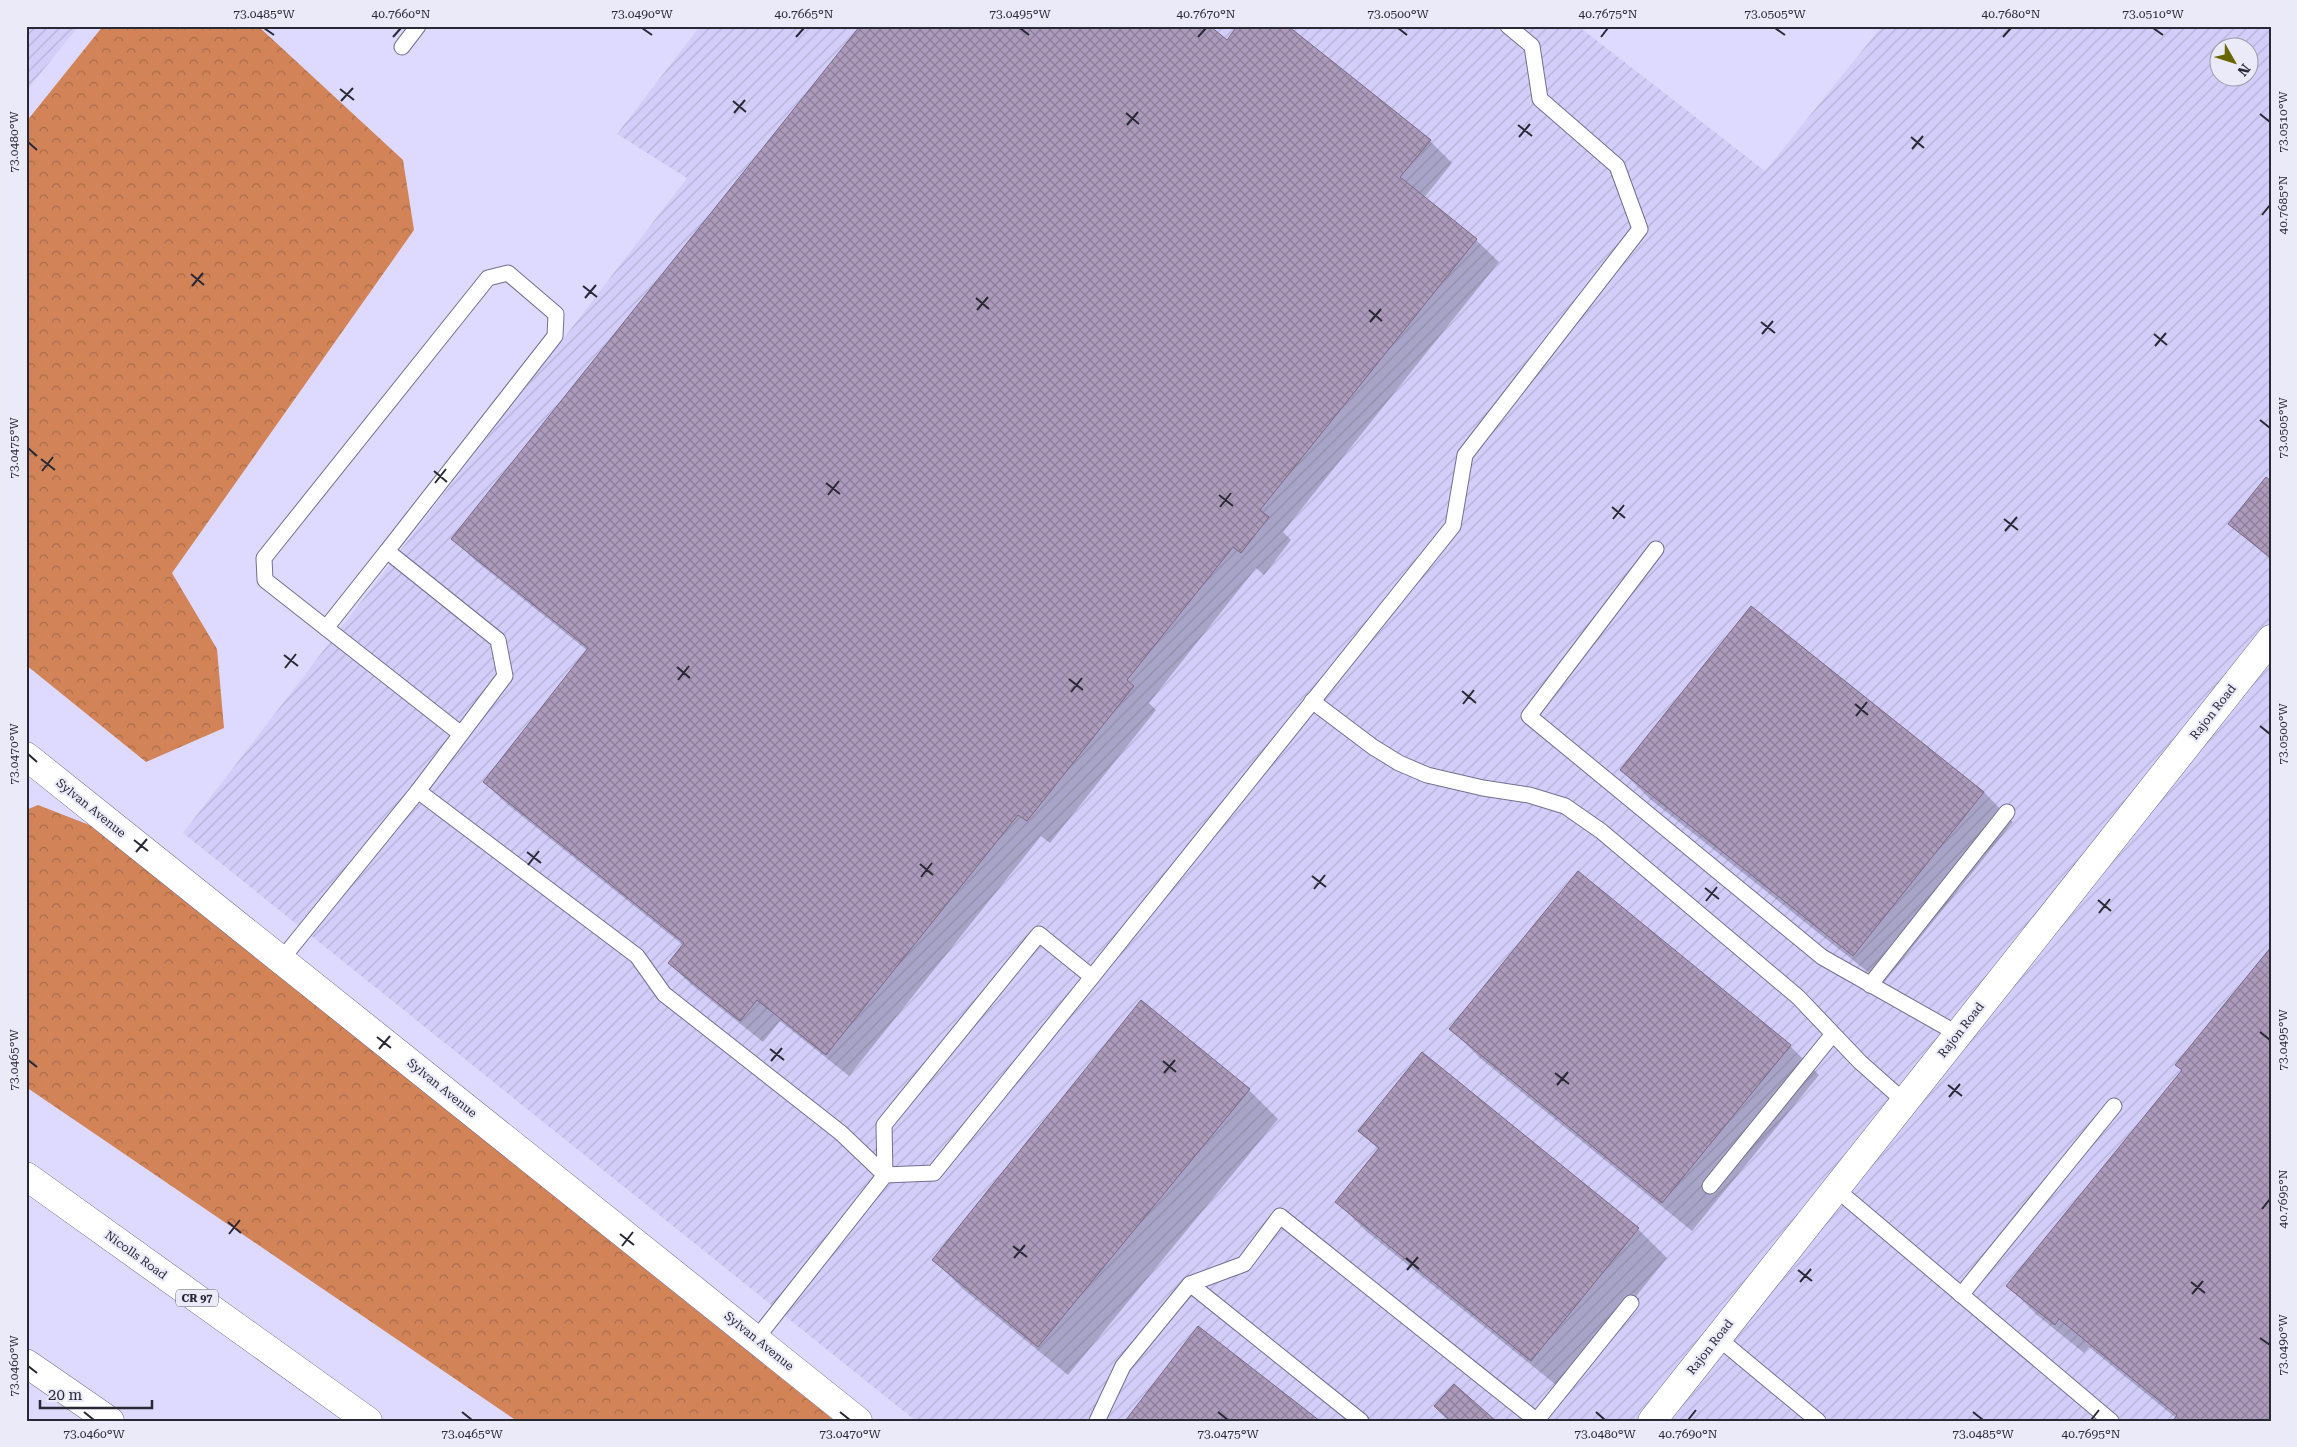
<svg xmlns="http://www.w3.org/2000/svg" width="2297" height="1447" viewBox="0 0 2297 1447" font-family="'Roboto Serif',serif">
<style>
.industrial{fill:url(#industrial-furrows);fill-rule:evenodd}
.forest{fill:url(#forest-crowns)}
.shadow{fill:#0003}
.building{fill:url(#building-cross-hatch);stroke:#7b6a88}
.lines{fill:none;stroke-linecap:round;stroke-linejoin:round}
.service-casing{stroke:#736f90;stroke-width:17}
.minor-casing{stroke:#736f90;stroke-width:29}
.trunk-casing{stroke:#736f90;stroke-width:29}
.service{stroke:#fff;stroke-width:15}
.minor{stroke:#fff;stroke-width:28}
.trunk{stroke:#fff;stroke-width:28}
.ticks{fill:none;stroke:#292835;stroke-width:2}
.labels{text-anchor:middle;stroke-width:4.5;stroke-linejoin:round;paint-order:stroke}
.shield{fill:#ebeaf9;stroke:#636270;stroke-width:1}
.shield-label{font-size:11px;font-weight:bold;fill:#292835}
.street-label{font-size:12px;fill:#292835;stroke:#ebeaf9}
.neatline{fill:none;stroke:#292835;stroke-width:2}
.ticks-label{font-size:12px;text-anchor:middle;fill:#292835}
</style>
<defs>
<pattern id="industrial-furrows" width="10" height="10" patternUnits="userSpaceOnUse" patternTransform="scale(1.25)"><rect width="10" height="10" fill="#d2cef9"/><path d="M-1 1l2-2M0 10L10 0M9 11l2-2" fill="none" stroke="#b4b1d6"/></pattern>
<pattern id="forest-crowns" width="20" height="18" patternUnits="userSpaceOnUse" patternTransform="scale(1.25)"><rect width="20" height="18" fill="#d28458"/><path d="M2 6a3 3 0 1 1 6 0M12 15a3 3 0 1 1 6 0" fill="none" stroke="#aa6c4a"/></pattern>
<pattern id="building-cross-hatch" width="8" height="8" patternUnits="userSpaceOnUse" patternTransform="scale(1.25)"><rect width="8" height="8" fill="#ac9bbb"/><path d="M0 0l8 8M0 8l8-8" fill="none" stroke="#8c7e99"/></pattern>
</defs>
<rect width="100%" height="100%" fill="#dedaff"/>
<g class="industrial">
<polygon points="26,26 79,26 26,91"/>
<path d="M700,26H1578L1765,171L1882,26H2271V1421H916L183,833L687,178L617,134ZM2220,48H2250V78H2220Z"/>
</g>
<g class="forest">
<polygon points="103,26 258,26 403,160 414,230 172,573 217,649 224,728 146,762 26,665 26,122"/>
<polygon points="38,805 92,826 835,1421 517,1421 26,1087 26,810"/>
</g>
<g class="shadow">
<polygon points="1227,41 1430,141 1452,163 1424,198 1476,240 1499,262 1283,532 1291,540 1264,575 1256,568 1149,703 1156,710 1050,843 1041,836 849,1076 780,1021 763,1042 692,985 669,963 683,945 507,804 484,782 588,651 476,561 453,539"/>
<polygon points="2271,482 2271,560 2230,524"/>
<polygon points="1751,607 1984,792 2013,822 1883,984 1650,799 1621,770"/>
<polygon points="1451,1029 1790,1046 1819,1075 1692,1231 1480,1058"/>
<polygon points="1422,1054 1638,1229 1667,1258 1561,1389 1366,1231 1337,1202 1379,1150 1360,1131"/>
<polygon points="2183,1070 2271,1421 2176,1418 2089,1347 2084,1353 2037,1315 2008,1286"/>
<polygon points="1249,1090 1278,1119 1068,1375 963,1289 934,1260"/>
</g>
<g class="building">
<polygon points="860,26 1210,26 1227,40 1237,26 1288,26 1431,140 1400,177 1477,239 1260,510 1269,517 1241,553 1233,547 1127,680 1134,686 1027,821 1018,815 826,1055 757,1000 740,1021 668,963 684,943 483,782 588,648 451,539"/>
<polygon points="2266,477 2271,481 2271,558 2228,524"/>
<polygon points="1751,606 1984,792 1853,956 1620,770"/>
<polygon points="1578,871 1791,1045 1662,1203 1449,1029"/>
<polygon points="2271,947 2271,1421 2173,1421 2177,1415 2059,1319 2055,1325 2006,1286 2182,1070 2175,1065"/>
<polygon points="1141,1000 1250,1089 1038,1347 932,1260"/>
<polygon points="1422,1052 1639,1228 1531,1361 1335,1202 1379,1148 1358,1131"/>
<polygon points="1198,1326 1320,1421 1125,1421"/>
<polygon points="1454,1384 1496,1421 1450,1421 1434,1406"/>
</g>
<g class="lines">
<g class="service-casing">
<g id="service">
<polyline points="402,47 418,26"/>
<polyline points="1656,549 1529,716 1822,957 1958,1034"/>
<polyline points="326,628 387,551"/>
<polyline points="1312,701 1373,747 1399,763 1427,775 1483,788 1529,795 1565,806 1601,831 1798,997 1860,1062 1905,1102"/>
<polyline points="418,791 505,676 498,640 387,551 555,336 556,314 508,273 488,278 264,558 265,580 461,734"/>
<polyline points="281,960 418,791 637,956 664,994 841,1133 885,1175 934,1173 1092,977 1039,934 884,1125 885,1175 756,1339"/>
<polyline points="1092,977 1453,526 1465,455 1640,229 1617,166 1540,99 1532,46 1508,26"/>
<polyline points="1870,985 2007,812"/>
<polyline points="1710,1186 1833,1034"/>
<polyline points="1836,1189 2111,1421"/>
<polyline points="1190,1284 1361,1421"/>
<polyline points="1961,1295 2114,1106"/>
<polyline points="1718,1338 1818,1421"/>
<polyline points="1537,1420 1631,1303"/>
<polyline points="1097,1421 1123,1366 1190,1284 1244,1264 1280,1216 1537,1421"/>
</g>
</g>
<g class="minor-casing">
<g id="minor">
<polyline points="26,756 858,1421"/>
<polyline points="1652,1421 2271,639"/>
</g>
</g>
<g class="trunk-casing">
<g id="trunk">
<polyline points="26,1176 368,1421"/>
<polyline points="26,1363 110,1421"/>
</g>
</g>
<use href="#service" class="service"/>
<use href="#minor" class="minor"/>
<use href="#trunk" class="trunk"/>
</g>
<path class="ticks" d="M264,28L274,35M642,28L652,35M1020,28L1029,35M1398,28L1407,35M1775,28L1785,35M2153,28L2163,35M393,37L401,28M796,37L804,28M1198,37L1206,28M1601,37L1608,28M2003,37L2011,28M340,89L354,100M341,101L353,88M733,101L746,112M734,113L745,100M1126,113L1139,124M2260,114L2270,122M1127,125L1138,112M1518,125L1532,136M1519,137L1530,124M1911,137L1924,148M28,142L37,150M1912,149L1923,136M2262,215L2270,205M191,274L204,285M192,286L203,273M583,286L597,297M585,298L596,285M976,298L989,309M977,310L988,297M1369,310L1382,321M1370,322L1381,309M1761,322L1775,333M1762,334L1773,321M2154,334L2167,345M2155,346L2166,333M2260,420L2270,428M28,448L37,456M41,459L55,470M42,471L53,457M434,471L447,482M435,483L446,469M826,483L840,494M828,495L839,481M1219,495L1233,506M1220,507L1231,493M1612,507L1625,518M1613,519L1624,505M2004,519L2018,530M2005,531L2017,517M284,655L298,666M677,667L690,678M285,668L296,654M1069,679L1083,690M678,680L689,666M1462,691L1476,703M1071,692L1082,678M1463,704L1474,690M1855,704L1868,715M1856,716L1867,702M2260,726L2270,734M28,754L37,762M134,840L148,851M136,852L147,839M527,852L541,863M920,864L933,875M528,865L539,851M1312,876L1326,887M921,877L932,863M1705,888L1719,899M1314,889L1325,875M2098,900L2111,911M1706,901L1717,887M2099,913L2110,899M2260,1032L2270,1040M377,1037L391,1048M379,1049L390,1036M770,1049L784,1060M28,1060L37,1067M771,1061L782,1048M1163,1061L1176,1072M1164,1073L1175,1060M1555,1073L1569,1084M1557,1085L1568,1072M1948,1085L1962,1096M1949,1097L1960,1084M2262,1209L2270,1199M228,1222L241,1233M229,1234L240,1220M620,1234L634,1245M622,1246L633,1232M1013,1246L1027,1257M1014,1258L1025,1245M1406,1258L1419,1269M1407,1270L1418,1257M1798,1270L1812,1281M1800,1282L1811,1269M2191,1282L2205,1293M2192,1294L2203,1281M2260,1338L2270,1345M28,1366L37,1373M84,1412L94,1420M462,1412L472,1420M840,1412L850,1420M1218,1412L1228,1420M1596,1412L1605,1420M1973,1412L1983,1420M1688,1420L1696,1410M2091,1420L2099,1410"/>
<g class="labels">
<rect class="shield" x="176" y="1289.5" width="42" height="17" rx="4"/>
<g class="shield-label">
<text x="197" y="1302">CR 97</text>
</g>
<g class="street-label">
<text transform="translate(2213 712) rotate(-52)" y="4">Rajon Road</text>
<text transform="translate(91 808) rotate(39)" y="4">Sylvan Avenue</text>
<text transform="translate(1961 1030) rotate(-52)" y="4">Rajon Road</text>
<text transform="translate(442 1088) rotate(39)" y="4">Sylvan Avenue</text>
<text transform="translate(136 1255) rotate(36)" y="4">Nicolls Road</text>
<text transform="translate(759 1341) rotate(39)" y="4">Sylvan Avenue</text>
<text transform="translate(1710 1347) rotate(-52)" y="4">Rajon Road</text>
</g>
</g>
<rect width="2297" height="1447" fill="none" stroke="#ebeaf9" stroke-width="55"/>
<g transform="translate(2234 62) rotate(129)"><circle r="24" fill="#ebeaf9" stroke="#9d9cab"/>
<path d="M0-4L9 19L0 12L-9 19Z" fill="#676600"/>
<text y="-8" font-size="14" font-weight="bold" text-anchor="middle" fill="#292835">N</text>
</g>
<path d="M40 1400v8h112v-8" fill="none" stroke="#292835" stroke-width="2.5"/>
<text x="48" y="1400" font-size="15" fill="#292835" stroke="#ebeaf9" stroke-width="4" paint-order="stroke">20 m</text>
<rect x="28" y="28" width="2242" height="1392" class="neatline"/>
<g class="ticks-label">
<text x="264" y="18">73.0485°W</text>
<text x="401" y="18">40.7660°N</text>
<text x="642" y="18">73.0490°W</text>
<text x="804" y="18">40.7665°N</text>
<text x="1020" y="18">73.0495°W</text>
<text x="1206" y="18">40.7670°N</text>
<text x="1398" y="18">73.0500°W</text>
<text x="1608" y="18">40.7675°N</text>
<text x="1775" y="18">73.0505°W</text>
<text x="2011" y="18">40.7680°N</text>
<text x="2153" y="18">73.0510°W</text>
<text transform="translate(2283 122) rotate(-90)" y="4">73.0510°W</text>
<text transform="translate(14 142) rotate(-90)" y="4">73.0480°W</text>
<text transform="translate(2283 205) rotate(-90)" y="4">40.7685°N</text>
<text transform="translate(2283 428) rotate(-90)" y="4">73.0505°W</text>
<text transform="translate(14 448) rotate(-90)" y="4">73.0475°W</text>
<text transform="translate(2283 734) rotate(-90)" y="4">73.0500°W</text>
<text transform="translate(14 754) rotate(-90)" y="4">73.0470°W</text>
<text transform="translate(2283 1040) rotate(-90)" y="4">73.0495°W</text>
<text transform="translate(14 1060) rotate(-90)" y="4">73.0465°W</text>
<text transform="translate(2283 1199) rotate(-90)" y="4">40.7695°N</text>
<text transform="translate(2283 1345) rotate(-90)" y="4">73.0490°W</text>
<text transform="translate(14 1366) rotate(-90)" y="4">73.0460°W</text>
<text x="94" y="1438">73.0460°W</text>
<text x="472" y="1438">73.0465°W</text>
<text x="850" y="1438">73.0470°W</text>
<text x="1228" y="1438">73.0475°W</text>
<text x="1605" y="1438">73.0480°W</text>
<text x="1688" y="1438">40.7690°N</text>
<text x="1983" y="1438">73.0485°W</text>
<text x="2091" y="1438">40.7695°N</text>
</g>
</svg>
